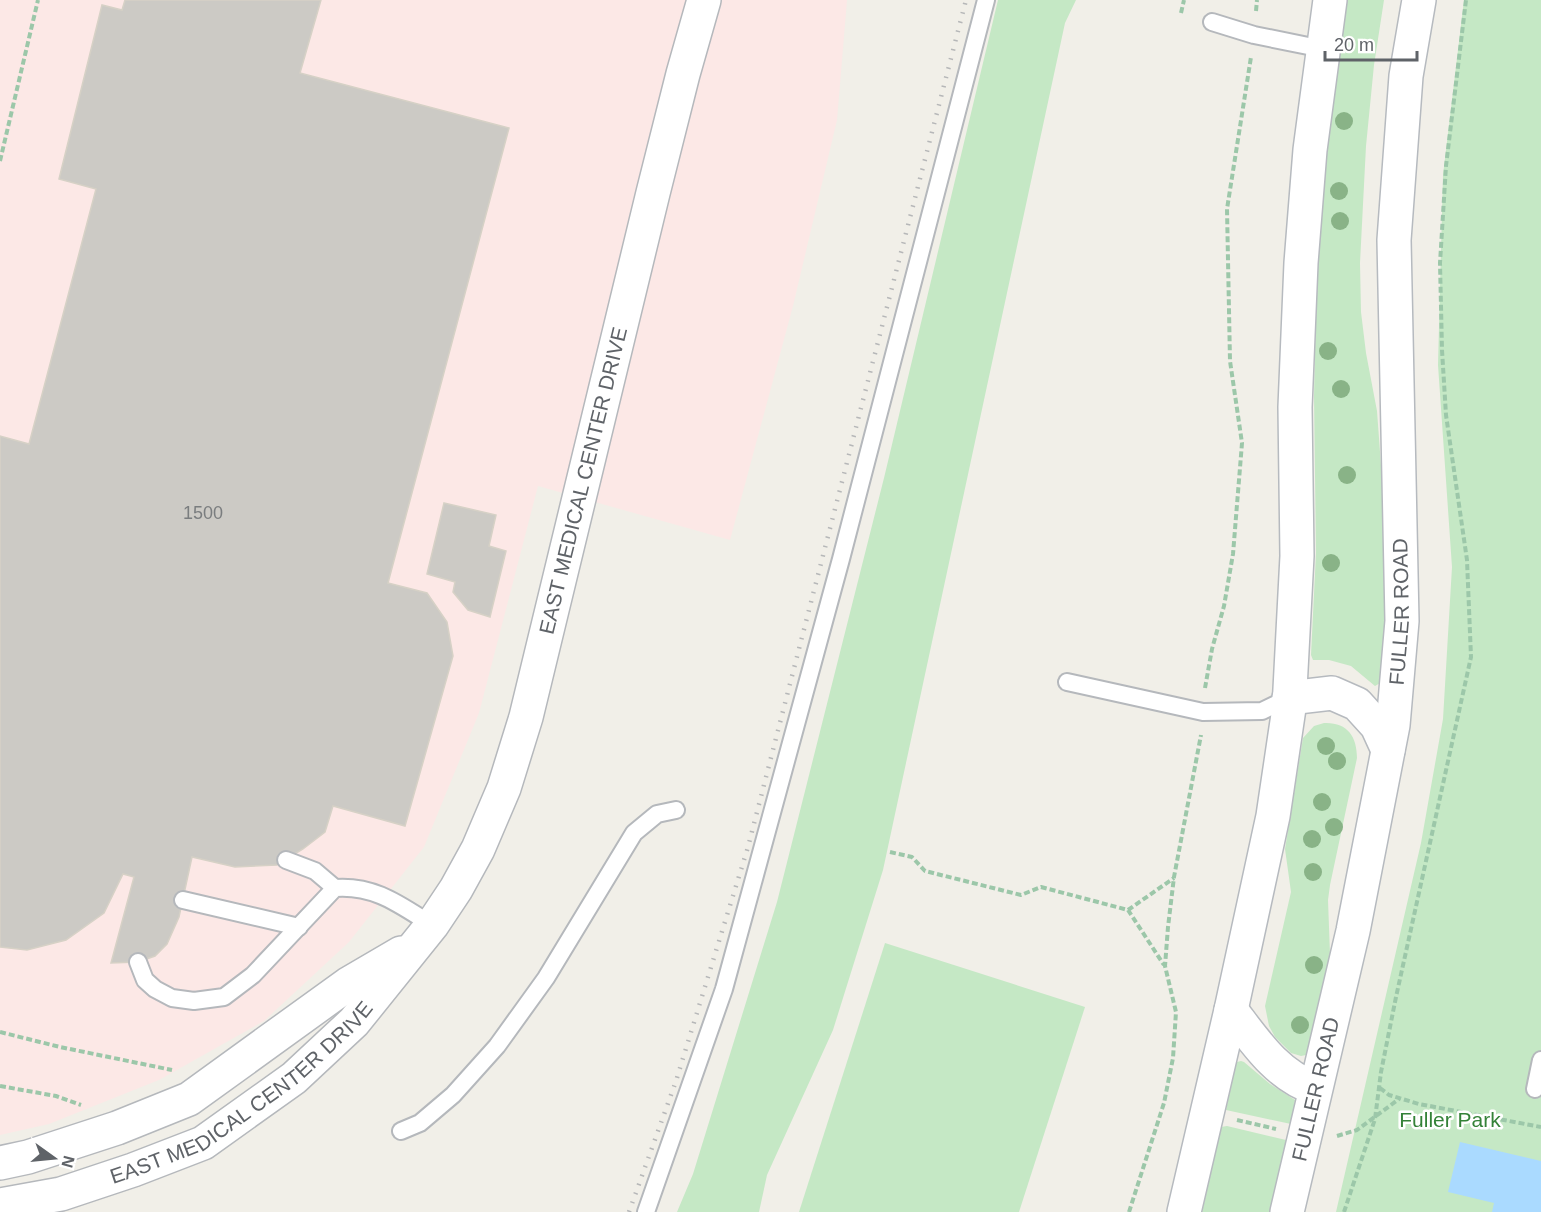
<svg xmlns="http://www.w3.org/2000/svg" width="1541" height="1212" viewBox="0 0 1541 1212" font-family="Arial,sans-serif">
<style>
.medical{fill:#fce8e6}
.green{fill:#c5e8c5}
.water{fill:#aadaff}
.building{fill:#cccac5;stroke:#d6d1c6;stroke-width:1.5}
.lines{fill:none;stroke-linecap:round;stroke-linejoin:round}
.service-casing{stroke:#b5b8bc;stroke-width:20}
.tertiary-casing{stroke:#b5b8bc;stroke-width:36}
.secondary-casing{stroke:#b6babf;stroke-width:36}
.path{stroke:#9cc7a9;stroke-width:4;stroke-dasharray:6 3;stroke-linecap:butt}
.service{stroke:#fff;stroke-width:16}
.tertiary{stroke:#fff;stroke-width:33}
.secondary{stroke:#fff;stroke-width:33}
.rail{stroke:#b6b7b8;stroke-width:4.5;stroke-dasharray:1.5 8;stroke-linecap:butt}
.tree{fill:#89b387}
.labels{text-anchor:middle;stroke-width:5;stroke-linejoin:round;paint-order:stroke}
.number-label{font-size:18px;fill:#7a7d7f}
.street-label{font-size:21px;fill:#5f6368;stroke:#fff}
.park-label{font-size:21px;fill:#348238;stroke:#fff}
</style>
<rect width="100%" height="100%" fill="#f1efe8"/>
<polygon class="medical" points="0,0 847,0 837,120 793,306 730,540 538,486 479,713 424,847 349,942 264,1021 159,1080 49,1124 0,1135"/>
<g class="green">
<polygon points="998,0 1076,0 1065,23 883,870 833,1030 767,1175 759,1212 677,1212 693,1174 777,902 884,478"/>
<polygon points="1345,0 1384,0 1374,65 1366,146 1360,263 1361,312 1366,353 1377,411 1384,506 1386,577 1382,682 1375,686 1351,666 1329,660 1313,660 1311,655 1316,553 1314,396 1317,261 1324,161"/>
<polygon points="1464,0 1541,0 1541,1212 1336,1212 1421,843 1443,719 1452,567 1438,365 1443,175"/>
<path d="M1324,723C1347,722 1357,736 1357,758L1330,885L1328,900L1330,954L1308,1049L1306,1055L1301,1056L1291,1053L1275,1037L1269,1026L1265,1006L1291,892L1285,849L1303,738L1314,726Z"/>
<polygon points="885,943 1085,1007 1019,1212 799,1212"/>
<polygon points="1241,1061 1244,1062 1270,1084 1295,1100 1291,1124 1226,1110 1235,1066 1237,1062"/>
<polygon points="1227,1126 1286,1140 1270,1212 1202,1212 1221,1127"/>
</g>
<polygon class="water" points="1460,1142 1541,1161 1541,1212 1492,1212 1494,1203 1448,1192"/>
<g class="building">
<polygon points="125,0 321,0 300,73 509,128 388,583 427,593 447,622 453,656 405,826 333,806 325,832 303,849 277,865 235,867 192,857 179,917 167,944 155,956 138,962 111,963 134,877 123,874 104,913 66,940 27,950 0,947 0,436 29,444 96,189 59,179 102,5 122,10"/>
<polygon points="444,503 496,515 489,546 506,551 490,617 468,610 453,592 455,582 427,574"/>
</g>
<g class="lines">
<g class="service-casing">
<g id="service">
<polyline points="1212,22 1254,35 1323,49"/>
<polyline points="1067,682 1203,712 1262,711 1289,698"/>
<polyline points="286,860 315,871 335,888"/>
<polyline points="183,900 299,927"/>
<path d="M138,962L145,980L155,989L172,998L194,1001L224,997L253,975L335,888C375,885 400,905 432,925"/>
<polyline points="1535,1089 1541,1060"/>
<polyline points="401,1131 420,1123 453,1095 497,1046 546,978 634,833 657,814 676,810"/>
<polyline points="646,1212 724,989 841,559 986,0"/>
</g>
</g>
<g class="tertiary-casing">
<g id="tertiary">
<polyline points="0,1163 28,1157 117,1128 189,1099 348,984 401,953"/>
<path id="s1" d="M0,1205L61,1194L133,1170L203,1143L294,1078L354,1022L432,925L456,889L478,849L504,788L526,717L653,193L683,74L704,0"/>
</g>
</g>
<g class="secondary-casing">
<g id="secondary">
<polyline points="1289,698 1332,693 1357,704 1377,726 1388,750"/>
<path d="M1231,1010C1254,1040 1277,1076 1315,1088"/>
<polyline points="1184,1212 1231,1010 1273,816 1289,708 1297,556 1295,407 1301,263 1310,150 1330,0"/>
<path id="s2" d="M1287,1212L1353,931L1393,725L1402,621L1394,240L1406,76L1419,0"/>
</g>
</g>
<g class="path">
<polyline points="1256,11 1257,0"/>
<polyline points="1181,13 1184,0"/>
<polyline points="0,161 38,0"/>
<polyline points="1205,688 1212,649 1224,606 1233,554 1242,443 1230,361 1227,209 1251,57"/>
<polyline points="890,852 912,857 925,871 1021,895 1041,887 1128,910 1164,965"/>
<polyline points="1128,910 1174,878"/>
<polyline points="0,1032 60,1047 172,1070"/>
<polyline points="0,1086 56,1096 81,1105"/>
<polyline points="1380,1088 1389,1095 1419,1104 1541,1127"/>
<polyline points="1237,1120 1276,1129"/>
<polyline points="1337,1136 1357,1130 1399,1099"/>
<polyline points="1129,1212 1164,1103 1173,1058 1176,1012 1165,966 1168,927 1174,877 1201,735"/>
<polyline points="1344,1212 1375,1119 1381,1072 1396,997 1471,657 1467,560 1446,415 1442,350 1440,263 1446,166 1466,0"/>
</g>
<use href="#service" class="service"/>
<use href="#tertiary" class="tertiary"/>
<use href="#secondary" class="secondary"/>
<polyline class="rail" points="629,1212 676,1081 748,847 966,0"/>
</g>
<g class="tree">
<circle cx="1344" cy="121" r="9"/>
<circle cx="1339" cy="191" r="9"/>
<circle cx="1340" cy="221" r="9"/>
<circle cx="1328" cy="351" r="9"/>
<circle cx="1341" cy="389" r="9"/>
<circle cx="1347" cy="475" r="9"/>
<circle cx="1331" cy="563" r="9"/>
<circle cx="1326" cy="746" r="9"/>
<circle cx="1337" cy="761" r="9"/>
<circle cx="1322" cy="802" r="9"/>
<circle cx="1334" cy="827" r="9"/>
<circle cx="1312" cy="839" r="9"/>
<circle cx="1313" cy="872" r="9"/>
<circle cx="1314" cy="965" r="9"/>
<circle cx="1300" cy="1025" r="9"/>
</g>
<g class="labels">
<g class="number-label">
<text x="203" y="519">1500</text>
</g>
<g class="street-label">
<text dy="7" stroke="none"><textPath href="#s1" startOffset="1004">EAST MEDICAL CENTER DRIVE</textPath></text>
<text dy="7" stroke="none"><textPath href="#s2" startOffset="612">FULLER ROAD</textPath></text>
<text dy="7" stroke="none"><textPath href="#s1" startOffset="272">EAST MEDICAL CENTER DRIVE</textPath></text>
<text dy="7" stroke="none"><textPath href="#s2" startOffset="126">FULLER ROAD</textPath></text>
</g>
<g class="park-label">
<text x="1450" y="1127">Fuller Park</text>
</g>
</g>
<g transform="translate(54 1158) rotate(105)" stroke="#ffffff" stroke-width="4.5" paint-order="stroke">
<path d="M0-4.5L10 22L0 15L-10 22Z" fill="#5f6368"/>
<text y="-9" font-size="16" font-weight="bold" text-anchor="middle" fill="#5f6368">N</text>
</g>
<path d="M1325 51v9h92v-9" fill="none" stroke="#5f6368" stroke-width="3"/>
<text x="1334" y="51" font-size="18" fill="#5f6368" stroke="#ffffff" stroke-width="4.5" paint-order="stroke">20 m</text>
</svg>
